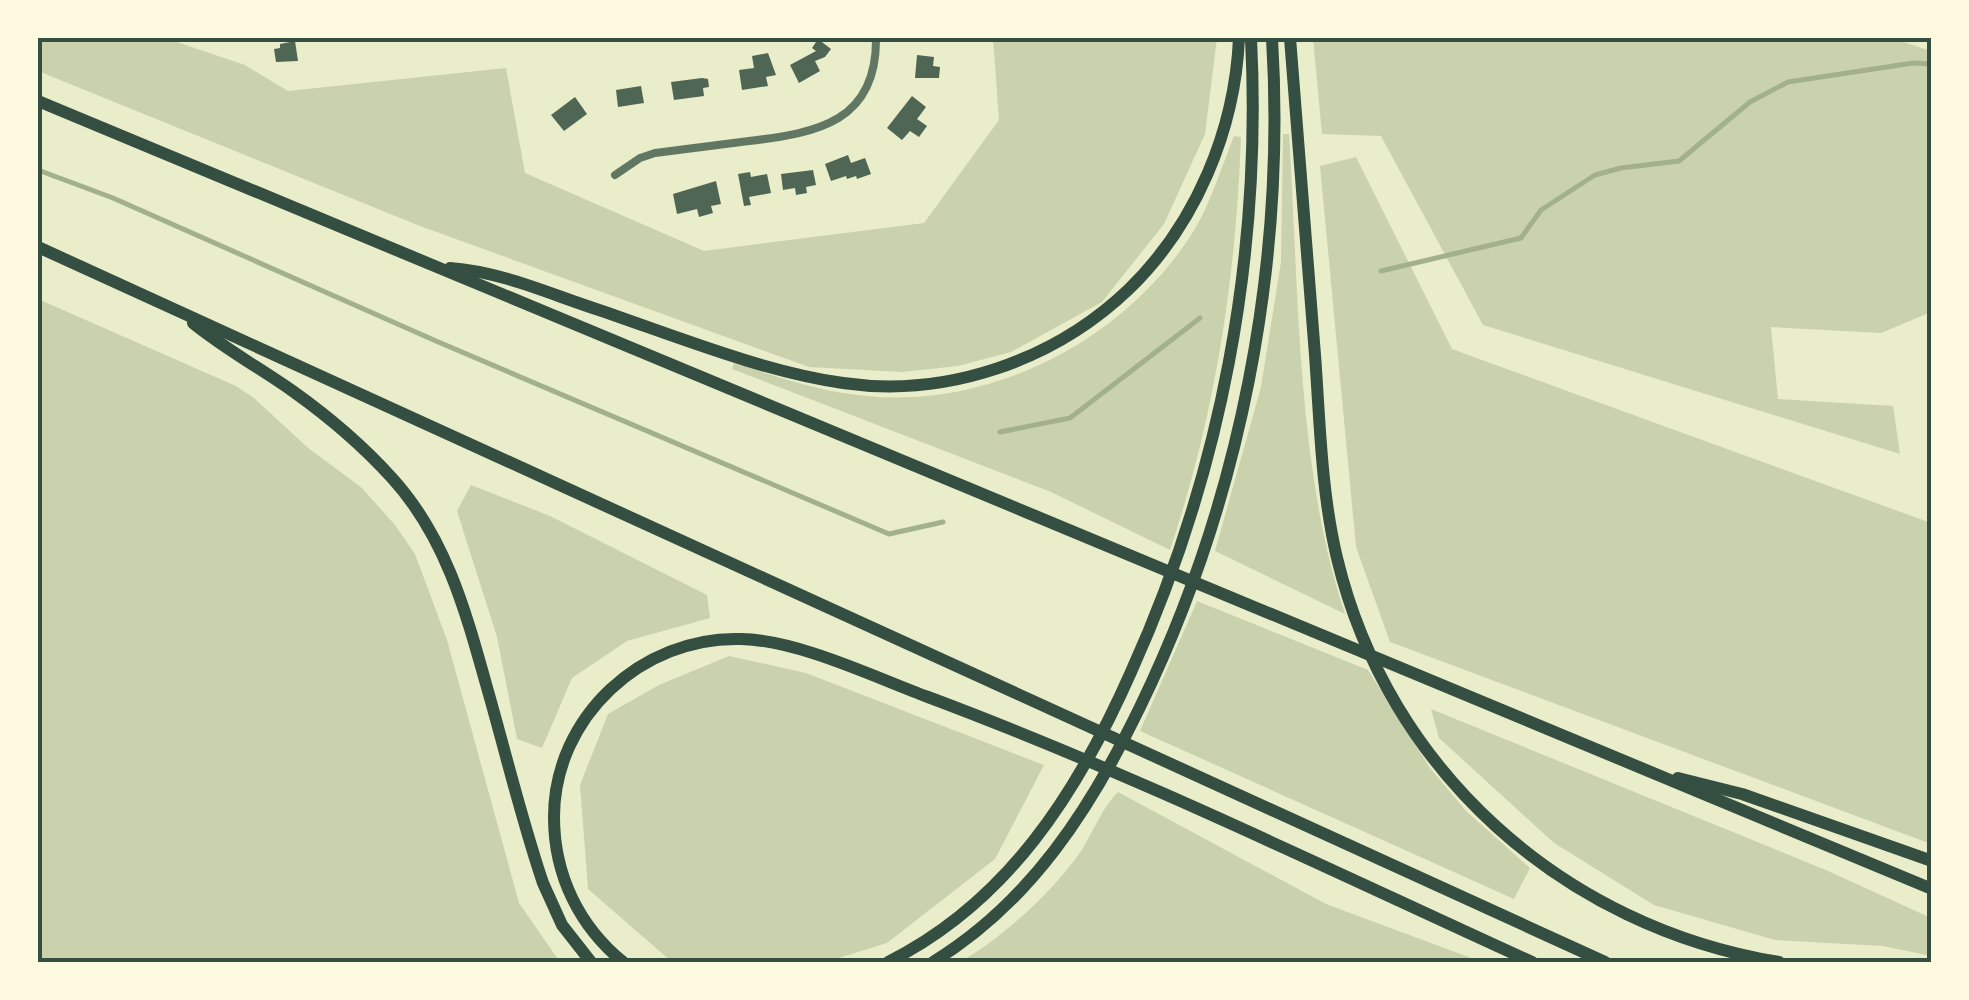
<svg xmlns="http://www.w3.org/2000/svg" width="1969" height="1000" viewBox="0 0 1969 1000" font-family="'Open Sans',sans-serif">
<style>
.green{fill:#cad2ad}
.lines{fill:none;stroke-linecap:round;stroke-linejoin:round}
.stream{stroke:#a3b18a;stroke-width:5}
.building{fill:#4f6655}
.minor{stroke:#617663;stroke-width:8}
.motorway{stroke:#344e41;stroke-width:12}
.neatline{fill:none;stroke:#344e41;stroke-width:4}
</style>
<rect width="100%" height="100%" fill="#e9edc9"/>
<g class="green">
<polygon points="38,38 165,38 245,65 288,91 506,68 525,173 704,251 924,223 999,120 993,38 1217,38 1205,134 1164,224 1102,302 1011,352 958,366 902,372 809,367 420,226 38,71"/>
<polygon points="1313,38 1891,38 1931,51 1931,312 1881,333 1771,327 1778,399 1893,406 1900,454 1483,325 1381,136 1322,134"/>
<path d="M1283,134H1289C1299,289 1296,467 1345,614L1215,551L1261,387L1281,262Z"/>
<path d="M1234,136L1241,137C1236,278 1215,416 1170,550L1051,492L732,369L734,363C778,377 821,392 867,396C994,409 1130,337 1196,227C1212,199 1222,166 1234,136Z"/>
<polygon points="1356,157 1452,349 1931,523 1931,844 1390,642 1356,547 1320,166"/>
<polygon points="38,299 236,386 254,398 307,447 362,488 395,525 415,554 447,640 519,903 560,962 38,962"/>
<polygon points="471,485 550,516 707,595 710,618 627,641 572,678 542,748 517,739 497,637 457,511"/>
<polygon points="1197,601 1368,670 1430,768 1466,811 1530,868 1514,899 1140,731"/>
<polygon points="729,656 806,673 1044,765 995,859 887,943 826,962 672,962 588,889 580,785 608,714 659,685"/>
<polygon points="1431,709 1826,870 1931,918 1931,956 1883,946 1775,940 1654,905 1554,843 1439,738"/>
<path d="M1118,792L1326,904L1482,962H960C1001,939 1054,891 1081,851C1093,832 1102,808 1118,792Z"/>
</g>
<g class="lines">
<g class="stream">
<polyline points="38,170 113,198 436,341 889,534 943,522"/>
<polyline points="1381,271 1521,238 1541,210 1595,175 1621,168 1679,161 1750,102 1788,82 1913,63 1932,64"/>
<polyline points="1000,432 1070,418 1200,318"/>
</g>
</g>
<g class="building">
<polygon points="818,39 831,49 825,57 815,61 820,71 799,83 790,65 816,51 812,48"/>
<polygon points="295,41 298,61 276,62 274,49 280,48 280,44"/>
<polygon points="768,53 776,75 766,77 768,86 742,90 739,70 754,68 752,56"/>
<polygon points="917,55 934,57 933,66 940,67 939,78 915,78"/>
<polygon points="702,78 708,79 709,87 703,88 704,96 674,100 671,82"/>
<polygon points="641,86 644,103 618,107 616,90"/>
<polygon points="912,96 926,107 917,119 927,126 919,137 910,131 902,140 887,128"/>
<polygon points="575,97 587,114 564,131 551,115"/>
<polygon points="848,155 851,163 865,158 871,174 857,179 856,176 847,179 846,176 831,181 825,164"/>
<polygon points="813,170 816,185 806,187 807,193 796,195 795,188 783,190 781,174"/>
<polygon points="750,172 751,177 767,174 771,193 749,197 751,205 744,206 738,174"/>
<polygon points="716,181 721,204 711,206 713,213 699,217 697,209 677,214 673,194"/>
</g>
<g class="lines">
<path class="minor" d="M615,175L640,158L655,153C687,149 718,145 749,141C817,133 877,122 876,38"/>
<g class="motorway">
<path d="M1290,38C1299,143 1307,249 1315,355C1320,422 1321,491 1337,558C1388,771 1564,927 1779,962"/>
<polyline points="38,101 1932,889"/>
<polyline points="38,247 1605,962"/>
<path d="M450,268C502,272 547,293 596,309C673,335 763,372 843,383C946,398 1054,361 1129,289C1196,224 1235,130 1239,38"/>
<path d="M193,323C225,349 260,368 294,392C329,417 363,446 392,478C445,536 465,609 486,684C505,750 521,818 543,883L562,925L591,962"/>
<polyline points="1678,778 1742,794 1932,861"/>
<path d="M623,962C579,926 554,875 554,817C554,717 642,636 741,639C798,640 874,677 928,697C1134,774 1332,871 1532,962"/>
<path d="M888,962C1008,902 1078,792 1131,672C1221,473 1262,256 1251,38"/>
<path d="M933,962C1031,902 1091,808 1140,707C1240,501 1286,266 1272,38"/>
</g>
</g>
<rect width="1969" height="1000" fill="none" stroke="#fefae0" stroke-width="80"/>
<rect x="40" y="40" width="1889" height="920" class="neatline"/>
</svg>
